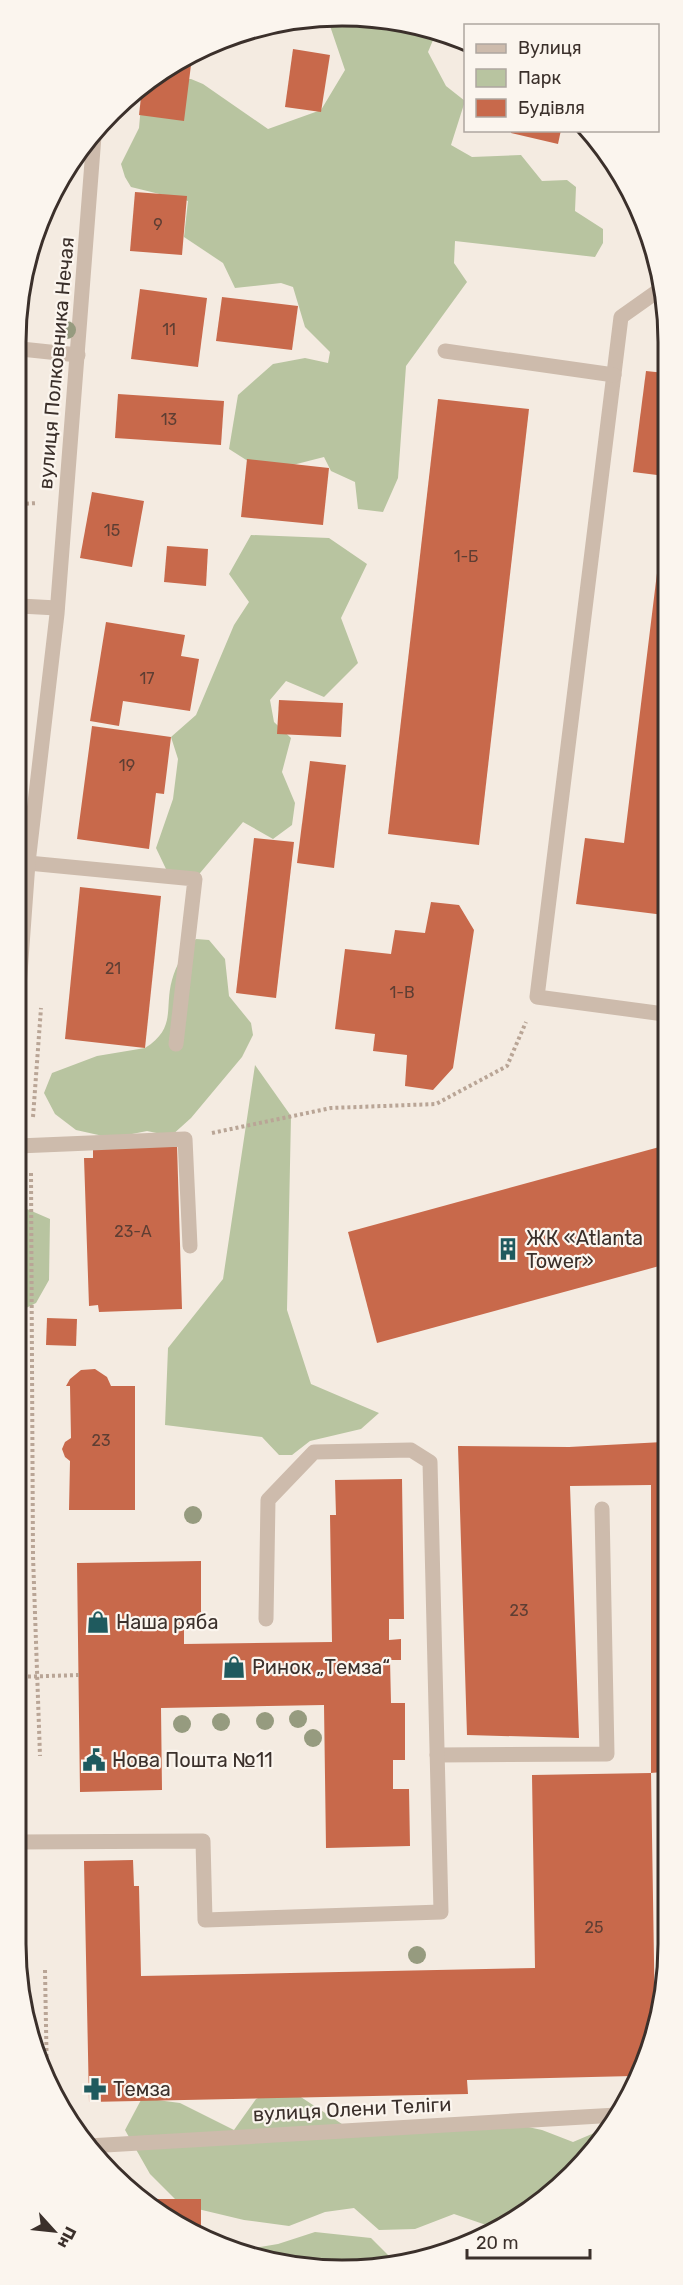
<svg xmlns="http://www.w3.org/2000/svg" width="683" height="2285" viewBox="0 0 683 2285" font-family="Rubik,sans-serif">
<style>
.green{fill:#b8c4a0}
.building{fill:#c8694b}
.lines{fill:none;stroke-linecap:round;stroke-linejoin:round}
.path{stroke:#b9a596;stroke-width:4;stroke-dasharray:3 3;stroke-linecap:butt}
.lane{stroke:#cdbbac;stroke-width:15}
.street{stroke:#cdbbac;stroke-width:15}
.tree{fill:#969b7f}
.labels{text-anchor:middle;stroke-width:4.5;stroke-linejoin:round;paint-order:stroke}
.number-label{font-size:16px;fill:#5e3e33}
.street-label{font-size:20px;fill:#3b302b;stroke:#fbf5ee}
.poi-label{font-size:20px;fill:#3b302b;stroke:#fbf5ee;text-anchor:start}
.rim{fill:none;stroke:#3b302b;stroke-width:3}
</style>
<rect width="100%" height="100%" fill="#f4ebe1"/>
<g class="green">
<polygon points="331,21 406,21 436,33 428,52 446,86 465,101 451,145 472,157 521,155 542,181 567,180 576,187 575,211 603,229 603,243 595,257 455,241 454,263 467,282 406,366 398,478 383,512 358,509 355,482 331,471 324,457 277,469 251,463 229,449 238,395 273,364 305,358 328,363 330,352 305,327 293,287 281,283 235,288 223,263 184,237 188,201 131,187 125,177 121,164 139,128 142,94 159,79 191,79 203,84 268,129 321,110 345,70 329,23"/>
<polygon points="251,535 329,538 367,564 341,618 358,663 324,697 286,681 270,700 274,722 291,738 282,772 295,803 292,825 273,839 243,822 195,879 166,869 156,848 173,799 178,759 171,737 196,715 234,625 249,602 229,574"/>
<path d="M196,939L209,940L225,959L229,996L251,1023L253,1035L242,1057L191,1118L171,1136L147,1131L112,1138L76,1130L55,1114L44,1093L52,1073L97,1056L145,1048C177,1028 164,1008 172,980C176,965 185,950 196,939Z"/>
<polygon points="255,1065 291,1116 287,1310 311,1384 379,1413 361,1429 310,1441 292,1455 279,1455 262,1437 165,1425 168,1348 223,1279"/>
<polygon points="18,1191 20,1206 50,1219 49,1280 36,1303 20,1311 17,1310"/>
<polygon points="284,2086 345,2126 514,2124 542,2130 573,2142 613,2125 523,2215 495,2228 454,2214 415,2229 379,2230 354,2208 325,2212 289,2226 244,2220 181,2205 150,2174 125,2130 142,2098 180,2103 234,2130 256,2099"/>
<polygon points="315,2232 371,2238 394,2261 299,2267 241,2250 278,2244"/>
</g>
<g class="building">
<polygon points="293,49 330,55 321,112 285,107"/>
<polygon points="192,57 184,121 139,115 142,88 160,70"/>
<polygon points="511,130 561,130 558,144 511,133"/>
<polygon points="135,192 187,196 182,255 130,251"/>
<polygon points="140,289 207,298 198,367 131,359"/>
<polygon points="222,297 298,306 292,350 216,341"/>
<polygon points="646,371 665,373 665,476 633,472"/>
<polygon points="118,394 224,401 221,445 115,438"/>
<polygon points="438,399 529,409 479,845 388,834"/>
<polygon points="247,459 329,468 323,525 241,517"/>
<polygon points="92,492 144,501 132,567 80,558"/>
<polygon points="663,524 665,524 664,915 576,904 585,838 624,843"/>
<polygon points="167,546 208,549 206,586 164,582"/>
<polygon points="106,622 185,635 181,656 199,659 190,711 123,701 119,726 90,721"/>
<polygon points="279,700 343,703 341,737 277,734"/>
<polygon points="92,726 171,737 164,794 156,793 149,849 77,839"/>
<polygon points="310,761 346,765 334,868 297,863"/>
<polygon points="254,838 294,842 276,998 236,993"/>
<polygon points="80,887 161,896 145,1048 65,1039"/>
<polygon points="431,902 459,905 474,930 453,1068 433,1090 405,1086 407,1055 373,1051 375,1034 335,1029 345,949 391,954 395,930 425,933"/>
<polygon points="177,1145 182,1309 99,1312 98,1305 89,1306 84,1158 93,1158 93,1147"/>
<polygon points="663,1146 663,1265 377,1343 348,1232"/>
<polygon points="47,1318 77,1319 76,1346 46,1345"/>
<polygon points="95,1369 107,1377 111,1386 135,1386 135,1510 69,1510 70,1461 65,1457 62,1449 65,1442 71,1438 70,1386 66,1386 70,1379 81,1370"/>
<polygon points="663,1442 662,1772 651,1773 651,1485 570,1486 579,1738 467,1735 458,1446 569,1447"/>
<polygon points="402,1479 404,1619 389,1619 389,1640 401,1639 401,1660 390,1660 391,1703 405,1703 405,1760 393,1760 393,1789 409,1789 410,1846 326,1848 324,1705 161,1708 162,1790 80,1792 77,1563 201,1561 201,1625 184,1625 184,1644 332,1642 330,1515 336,1515 335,1480"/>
<polygon points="651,1773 655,2023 633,2076 467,2080 468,2094 89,2102 84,1861 133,1860 134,1886 139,1886 141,1976 535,1968 532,1775"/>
<polygon points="148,2199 201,2199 201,2237 197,2236"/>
</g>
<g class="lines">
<g class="path">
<polyline points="20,504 38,503"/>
<polyline points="33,1117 41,1008"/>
<polyline points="212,1133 331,1108 436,1104 507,1066 526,1022"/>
<polyline points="31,1173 33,1556 40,1756"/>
<polyline points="16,1677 79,1675"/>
<polyline points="45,1970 47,2081"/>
</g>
<g class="lane">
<polyline points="662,288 621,317 537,997 664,1014"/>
<polyline points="21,349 78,355"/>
<polyline points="445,351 614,375"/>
<polyline points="20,606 57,608"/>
<polyline points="28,863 195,879 176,1044"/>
<polyline points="18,1146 185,1139 190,1246"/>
<polyline points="437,1755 607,1754 602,1509"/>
<polyline points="17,1842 203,1841 205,1920 441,1912 430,1462 411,1450 314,1452 268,1500 266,1619"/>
</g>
<g class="street">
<polyline points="19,987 28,863 57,614 94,136"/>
<polyline points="16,1774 18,1959"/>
<polyline points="88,2146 617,2115"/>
</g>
</g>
<g class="tree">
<circle cx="67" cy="330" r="9"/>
<circle cx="193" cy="1515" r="9"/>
<circle cx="298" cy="1719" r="9"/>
<circle cx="265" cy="1721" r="9"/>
<circle cx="221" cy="1722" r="9"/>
<circle cx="182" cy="1724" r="9"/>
<circle cx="313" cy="1738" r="9"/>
<circle cx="417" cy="1955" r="9"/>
</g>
<defs>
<g id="building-bare" transform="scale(1.8)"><path d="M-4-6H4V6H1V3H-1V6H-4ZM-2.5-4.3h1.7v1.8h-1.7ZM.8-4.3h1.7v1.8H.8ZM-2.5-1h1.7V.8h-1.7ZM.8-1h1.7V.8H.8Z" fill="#1f5a5e" stroke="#fbf5ee" stroke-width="2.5" paint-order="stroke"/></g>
<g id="shop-bare" transform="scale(1.8)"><path d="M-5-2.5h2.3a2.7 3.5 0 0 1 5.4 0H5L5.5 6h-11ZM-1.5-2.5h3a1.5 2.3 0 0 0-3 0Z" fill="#1f5a5e" stroke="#fbf5ee" stroke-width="2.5" paint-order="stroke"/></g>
<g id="civic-bare" transform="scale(1.8)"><path d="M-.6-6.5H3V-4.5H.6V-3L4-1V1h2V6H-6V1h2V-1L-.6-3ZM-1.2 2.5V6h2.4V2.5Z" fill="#1f5a5e" stroke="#fbf5ee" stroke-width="2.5" paint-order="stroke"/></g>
<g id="pharmacy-bare" transform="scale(1.8)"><path d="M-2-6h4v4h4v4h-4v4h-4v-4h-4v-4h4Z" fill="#1f5a5e" stroke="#fbf5ee" stroke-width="2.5" paint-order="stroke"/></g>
</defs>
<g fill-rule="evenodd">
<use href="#building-bare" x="508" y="1249"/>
<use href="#shop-bare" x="98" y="1622"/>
<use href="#shop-bare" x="234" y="1667"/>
<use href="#civic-bare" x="94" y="1760"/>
<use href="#pharmacy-bare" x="95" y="2089"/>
</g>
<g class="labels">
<g class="number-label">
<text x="158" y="230">9</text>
<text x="169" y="335">11</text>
<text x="169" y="425">13</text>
<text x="112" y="536">15</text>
<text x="466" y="562">1-Б</text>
<text x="147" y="684">17</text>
<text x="127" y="771">19</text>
<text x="113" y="974">21</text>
<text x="402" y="998">1-В</text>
<text x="133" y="1237">23-А</text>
<text x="101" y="1446">23</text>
<text x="519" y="1616">23</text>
<text x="594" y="1933">25</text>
</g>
<g class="street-label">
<text transform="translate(56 363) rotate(-85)" y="7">вулиця Полковника Нечая</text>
<text transform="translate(352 2109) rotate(-3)" y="7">вулиця Олени Теліги</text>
</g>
<g class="poi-label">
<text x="526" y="1245">ЖК «Atlanta<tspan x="526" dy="23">Tower»</tspan></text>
<text x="116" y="1629">Наша ряба</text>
<text x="252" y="1674">Ринок „Темза“</text>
<text x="112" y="1767">Нова Пошта №11</text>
<text x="113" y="2096">Темза</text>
</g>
</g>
<path d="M0 0H683V2285H0ZM342 26H342A316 316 0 0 1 658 342V1944A316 316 0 0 1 342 2260H342A316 316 0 0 1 26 1944V342A316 316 0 0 1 342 26Z" fill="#fbf5ee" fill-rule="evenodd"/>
<path class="rim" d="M342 26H342A316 316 0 0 1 658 342V1944A316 316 0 0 1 342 2260H342A316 316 0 0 1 26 1944V342A316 316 0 0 1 342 26Z"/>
<rect x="464" y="24" width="195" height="108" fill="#fbf5ee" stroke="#aea6a0" stroke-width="1.5"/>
<rect x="476" y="44" width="30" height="9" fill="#cdbbac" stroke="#aea6a0" stroke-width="1.5"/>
<text x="518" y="54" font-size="18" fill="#3b302b">Вулиця</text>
<rect x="476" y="69" width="30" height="18" fill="#b8c4a0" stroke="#aea6a0" stroke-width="1.5"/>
<text x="518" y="84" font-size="18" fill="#3b302b">Парк</text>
<rect x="476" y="99" width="30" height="18" fill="#c8694b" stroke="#aea6a0" stroke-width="1.5"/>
<text x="518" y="114" font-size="18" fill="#3b302b">Будівля</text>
<g transform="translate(54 2231) rotate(117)" stroke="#fbf5ee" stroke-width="4.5" paint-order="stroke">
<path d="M0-4.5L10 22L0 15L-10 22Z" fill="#3b302b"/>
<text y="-9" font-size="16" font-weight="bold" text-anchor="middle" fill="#3b302b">Пн</text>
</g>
<path d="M467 2249v9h123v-9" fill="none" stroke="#3b302b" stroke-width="3"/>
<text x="476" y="2249" font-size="18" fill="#3b302b" stroke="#fbf5ee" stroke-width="4.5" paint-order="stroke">20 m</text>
</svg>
